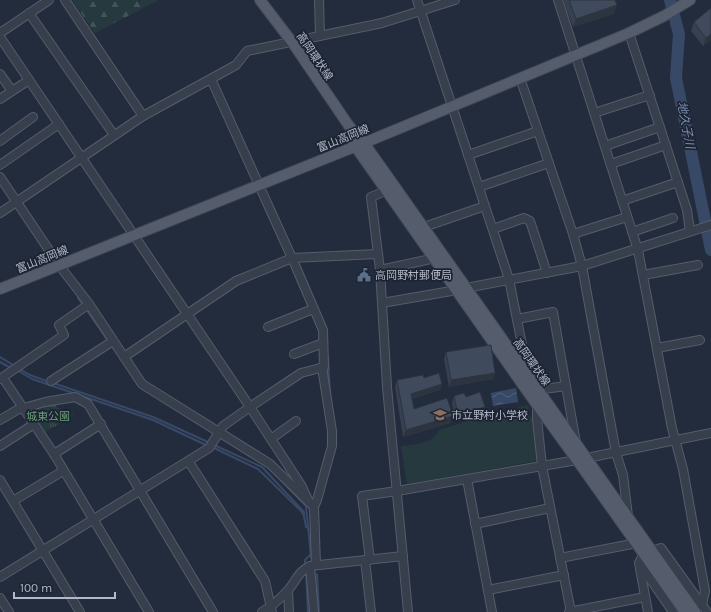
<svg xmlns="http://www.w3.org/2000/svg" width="711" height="612" viewBox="0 0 711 612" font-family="Karla,'Noto Sans JP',sans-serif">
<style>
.forest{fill:url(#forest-firs)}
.park{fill:url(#park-tufts)}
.pitch{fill:#25393e}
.water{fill:url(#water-waves)}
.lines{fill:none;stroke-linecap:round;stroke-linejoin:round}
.stream{stroke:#384967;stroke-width:2}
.river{stroke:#384967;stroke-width:12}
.minor-casing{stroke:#555c6b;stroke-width:10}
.major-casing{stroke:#404856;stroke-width:12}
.minor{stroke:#373f4d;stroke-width:8}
.major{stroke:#555d6d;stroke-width:10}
.wall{fill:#36404f}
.shaded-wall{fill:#2c3440}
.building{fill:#3f4a5c;stroke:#2c3440}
.labels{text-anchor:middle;stroke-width:3.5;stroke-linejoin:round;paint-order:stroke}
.street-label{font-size:11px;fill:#b3b9c8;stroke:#1c2432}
.poi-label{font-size:11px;fill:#b3b9c8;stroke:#1c2432;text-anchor:start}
.park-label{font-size:11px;fill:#699a78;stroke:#1c2432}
.water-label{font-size:12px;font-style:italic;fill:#7a8eb1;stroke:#1c2432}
</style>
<defs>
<pattern id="forest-firs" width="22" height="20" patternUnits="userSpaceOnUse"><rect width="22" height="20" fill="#25393e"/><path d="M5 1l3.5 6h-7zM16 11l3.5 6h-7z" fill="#425458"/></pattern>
<pattern id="park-tufts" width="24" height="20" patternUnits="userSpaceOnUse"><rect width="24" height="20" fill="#25393e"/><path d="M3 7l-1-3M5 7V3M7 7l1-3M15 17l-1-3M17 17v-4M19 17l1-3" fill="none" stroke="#425458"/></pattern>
<pattern id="water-waves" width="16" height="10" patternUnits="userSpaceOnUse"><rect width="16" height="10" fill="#384967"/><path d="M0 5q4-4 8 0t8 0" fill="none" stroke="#52617b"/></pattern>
</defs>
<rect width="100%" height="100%" fill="#232c3d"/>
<polygon class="forest" points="72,0 138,0 139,2 141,0 159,0 95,33"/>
<polygon class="park" points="50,397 57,407 74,415 44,433 26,405"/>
<path class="pitch" d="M528,405L530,418H533L536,461L407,484L401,446C413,445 435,443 439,430L490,414Z"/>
<polygon class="water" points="516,388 518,402 493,406 491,393"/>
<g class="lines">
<g class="stream">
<polyline points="78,298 83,305"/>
<polyline points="86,309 108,341"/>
<polyline points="111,345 120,357"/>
<polyline points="328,356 330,394"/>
<polyline points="0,357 15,366"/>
<polyline points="0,362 11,368"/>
<polyline points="18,368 30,375 49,382"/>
<polyline points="17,370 32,379 153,420 208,446"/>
<polyline points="53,383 153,417 210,443"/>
<polyline points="214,445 262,467 304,512 304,515"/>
<polyline points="212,447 258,469 302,512 304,516 306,527 309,528"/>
<polyline points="275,474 306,506 311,557"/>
<polyline points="305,567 305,560 311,554"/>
<polyline points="306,571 308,612"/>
<polyline points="317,574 319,612"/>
</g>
<polyline class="river" points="670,0 679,34 676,78 711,250"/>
<g class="minor-casing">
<g id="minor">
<polyline points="65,0 143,116"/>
<polyline points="319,0 320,36"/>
<polyline points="417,0 509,279 522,345 512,354"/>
<polyline points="558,0 638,250 672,428 683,469 705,591 702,605"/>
<polyline points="29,13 114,135"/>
<polyline points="0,33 49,0"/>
<polyline points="629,33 687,210 690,231"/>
<polyline points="0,37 250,407 301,485 309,502"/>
<polyline points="0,74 12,91"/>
<polyline points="520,78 538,131"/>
<polyline points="0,99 29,80"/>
<polyline points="594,113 650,95"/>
<polyline points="0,141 33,117"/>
<polyline points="605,146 660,127"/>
<polyline points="468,155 538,131 573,234"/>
<polyline points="611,164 666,145"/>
<polyline points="0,165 59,124"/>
<polyline points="0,177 59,265 89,304 142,384 270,464 309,502 314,507 316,565"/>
<polyline points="479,187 549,163"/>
<polyline points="387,190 371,197 380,270 387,387 408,612"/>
<polyline points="622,201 678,182"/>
<polyline points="0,213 143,116 236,65 247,51 382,23 455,0"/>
<polyline points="627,217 573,234 582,266 616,453 623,475 628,516"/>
<polyline points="424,227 485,206"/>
<polyline points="493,229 524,218 530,221 547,273"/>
<polyline points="632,232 673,218"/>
<polyline points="380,270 435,258 438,255"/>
<polyline points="643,275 698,265"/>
<polyline points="466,288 582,266 711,225"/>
<polyline points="382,303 457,290"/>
<polyline points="517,319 553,312 576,443"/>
<polyline points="268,327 313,309"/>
<polyline points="657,348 700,340"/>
<polyline points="294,354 323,343"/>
<polyline points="124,357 236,281 292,258 377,254"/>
<polyline points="3,378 54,454 149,612"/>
<polyline points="0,379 64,335 59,325 89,304"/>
<polyline points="51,381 113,341"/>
<polyline points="537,390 566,386"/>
<polyline points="537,405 537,419 542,466 571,612"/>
<polyline points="0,420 17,410 45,402 75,397 88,404 213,612"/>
<polyline points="271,439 296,421"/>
<polyline points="0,446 34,424"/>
<polyline points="54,454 101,424"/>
<polyline points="189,462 265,581 272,612"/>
<polyline points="467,479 492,612"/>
<polyline points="0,480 80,612"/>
<polyline points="13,501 63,471"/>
<polyline points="314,507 317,500 332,446 332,431 322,367"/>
<polyline points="475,524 550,508"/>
<polyline points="652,551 661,548 707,612"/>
<polyline points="644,553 639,563 648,612"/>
<polyline points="560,558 637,543"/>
<polyline points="365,560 371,612"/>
<polyline points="370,560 362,496 397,491 577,460 711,433"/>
<polyline points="310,566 314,612"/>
<polyline points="642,567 673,612"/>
<polyline points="0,577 209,448 223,426 250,407 301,373 324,367 323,330 292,258 211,79"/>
<polyline points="288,590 289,612"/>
<polyline points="488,590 564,575"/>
<polyline points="0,598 9,612"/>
<path d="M262,612C272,606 281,598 289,589C298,578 297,573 310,566L403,556"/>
<polyline points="569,612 645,597"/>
</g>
</g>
<g class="major-casing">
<g id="major">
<polyline points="260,0 292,42 349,126 364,143 695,612"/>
<polyline points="353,142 355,146 537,405 577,460 685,612"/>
<polyline points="0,289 364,143 629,33 664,16 690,0"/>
</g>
</g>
<use href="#minor" class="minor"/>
<use href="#major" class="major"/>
</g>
<g class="wall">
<polygon points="563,0 615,0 614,14 573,27"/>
<polygon points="694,22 711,40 703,46 691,31"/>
<polygon points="446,352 495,373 493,379 449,387 444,359"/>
<polygon points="424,378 442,384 440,390 412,399 414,409 453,416 450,423 403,437 395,387 397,380"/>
<polygon points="454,396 466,397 483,413 455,422 452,403"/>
</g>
<g class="shaded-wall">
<polygon points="617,5 614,14 573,27 576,19"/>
<polygon points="711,34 711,40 703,46 706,38"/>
<polygon points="495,373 493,379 449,387 451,380"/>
<polygon points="442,384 440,390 409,400 411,394"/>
<polygon points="485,407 483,413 455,422 458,415"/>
<polygon points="453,416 450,423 403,437 406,430"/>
</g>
<g class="building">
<polygon points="569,0 615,0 617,5 576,19"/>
<polygon points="711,8 711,34 706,38 694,22"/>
<polygon points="491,345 495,373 451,380 446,352"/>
<polygon points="439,373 442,384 411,394 414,409 447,398 453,416 406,430 397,380 423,375 424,378"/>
<polygon points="480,392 485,407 458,415 454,396 464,393 466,397"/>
</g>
<defs>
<g id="civic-bare" transform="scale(1.08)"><path d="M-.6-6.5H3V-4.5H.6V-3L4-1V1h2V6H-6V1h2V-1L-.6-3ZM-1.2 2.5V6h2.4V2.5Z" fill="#5c6f8a" stroke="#1c2432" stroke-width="2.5" paint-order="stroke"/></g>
<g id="school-bare" transform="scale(1.08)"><path d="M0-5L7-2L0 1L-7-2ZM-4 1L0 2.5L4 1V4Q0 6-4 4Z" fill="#8d6e63" stroke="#1c2432" stroke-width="2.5" paint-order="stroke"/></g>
</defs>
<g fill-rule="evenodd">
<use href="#civic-bare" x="364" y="275"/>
<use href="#school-bare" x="440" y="415"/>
</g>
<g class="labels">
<g class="street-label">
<text transform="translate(315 56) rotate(56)" y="4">高岡環状線</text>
<text transform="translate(343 138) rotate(-22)" y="4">富山高岡線</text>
<text transform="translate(42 259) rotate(-22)" y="4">富山高岡線</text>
<text transform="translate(532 362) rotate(55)" y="4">高岡環状線</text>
</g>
<g class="poi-label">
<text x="375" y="279">高岡野村郵便局</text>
<text x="451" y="419">市立野村小学校</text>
</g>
<g class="park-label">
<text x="48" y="420">城東公園</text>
</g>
<g class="water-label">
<text transform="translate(686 125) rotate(79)" y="4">地久子川</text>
</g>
</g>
<path d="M14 592v6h101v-6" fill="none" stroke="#b3b9c8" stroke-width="2"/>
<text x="20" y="592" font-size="12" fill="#b3b9c8" stroke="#1c2432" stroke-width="3" paint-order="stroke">100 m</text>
</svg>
